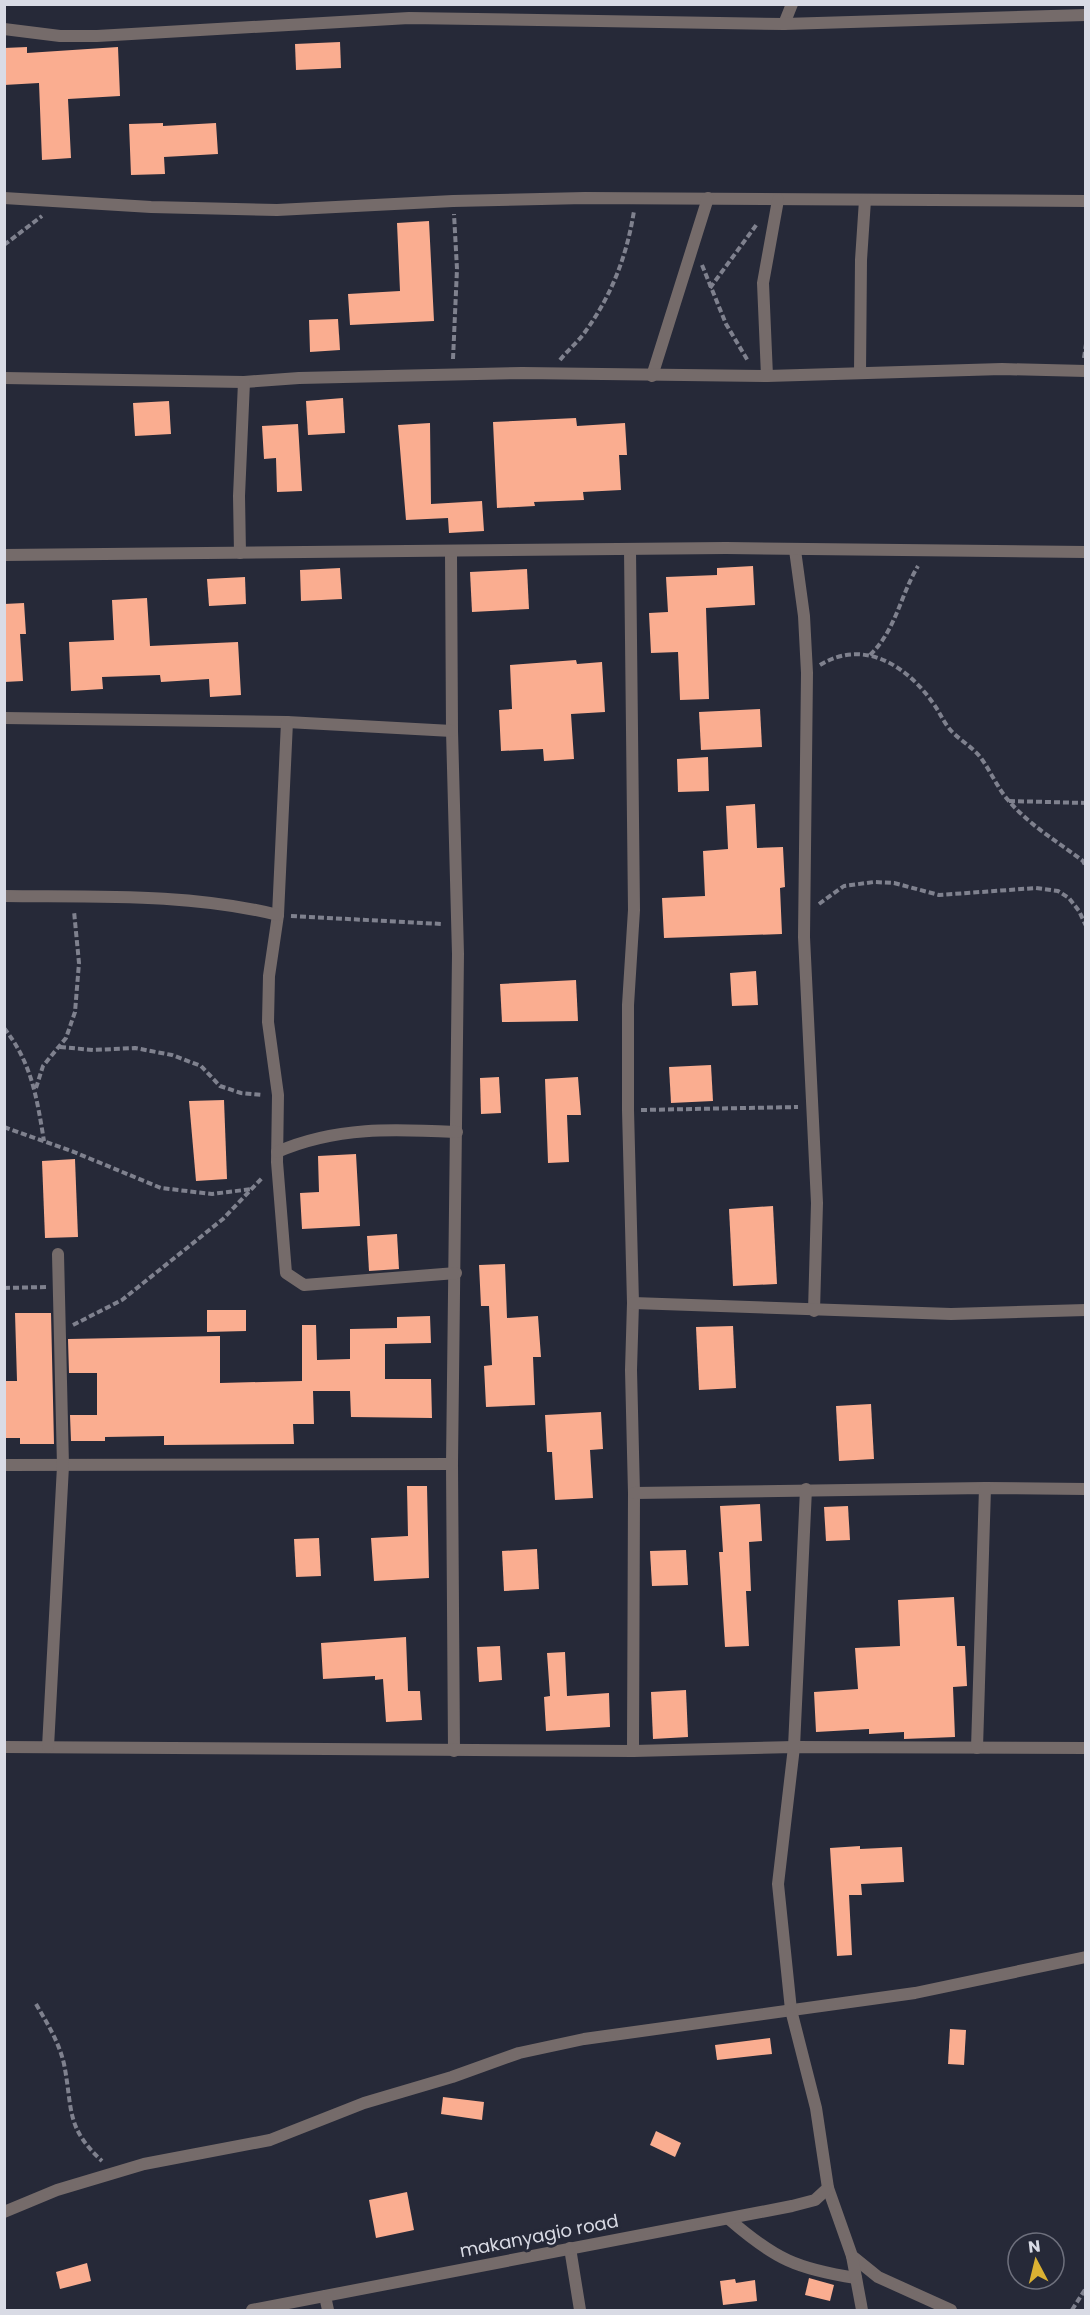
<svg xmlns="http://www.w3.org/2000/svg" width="1090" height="2315" viewBox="0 0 1090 2315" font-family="Poppins,sans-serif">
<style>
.building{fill:#faad90}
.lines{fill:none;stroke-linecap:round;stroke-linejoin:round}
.path{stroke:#7f818e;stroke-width:4;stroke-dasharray:6 3;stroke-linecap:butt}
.street{stroke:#756b6a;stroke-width:12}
.labels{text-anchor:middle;stroke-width:6;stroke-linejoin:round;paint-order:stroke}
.street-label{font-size:18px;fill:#d9dbe5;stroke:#262938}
</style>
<rect width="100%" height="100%" fill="#262938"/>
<g class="building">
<polygon points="340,42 341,68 296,70 295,44"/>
<polygon points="27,47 27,53 118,47 120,96 68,99 71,158 42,160 39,83 4,85 4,48"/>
<polygon points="163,123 163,126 216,123 218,154 164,157 165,174 131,175 129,124"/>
<polygon points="429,221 434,321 350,325 348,294 400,291 397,223"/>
<polygon points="338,319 340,350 310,352 309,320"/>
<polygon points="343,398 345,433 308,435 306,401"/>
<polygon points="169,401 171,434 135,436 133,403"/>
<polygon points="576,418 577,426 625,423 627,455 619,455 621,490 583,492 584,500 534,502 535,506 497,508 493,422"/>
<polygon points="430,423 431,504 482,501 484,531 449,533 448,518 406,520 398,425"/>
<polygon points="298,424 302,491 277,492 276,458 264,459 262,426"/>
<polygon points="753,566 755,605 706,608 709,699 680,700 678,652 651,653 649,613 668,612 666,577 717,575 717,568"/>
<polygon points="340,568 342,599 301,601 300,570"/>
<polygon points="527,569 529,609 472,612 470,572"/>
<polygon points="245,577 246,604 209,606 207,579"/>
<polygon points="147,598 150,646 238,642 241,695 210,697 209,679 161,682 160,675 102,677 103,689 71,691 69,642 114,640 112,600"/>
<polygon points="24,603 26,634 20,634 23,681 4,682 4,604"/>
<polygon points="576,660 577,664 602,662 605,712 571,714 574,759 544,761 543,749 501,751 499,710 512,709 510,665"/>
<polygon points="760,709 762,747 701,750 699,712"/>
<polygon points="708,757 709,791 678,792 677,759"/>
<polygon points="755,804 757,848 783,847 785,887 780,888 782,934 664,938 662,898 705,896 703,851 728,849 726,806"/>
<polygon points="756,971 758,1005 732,1006 730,973"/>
<polygon points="576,980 578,1021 502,1022 500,984"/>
<polygon points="711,1065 713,1101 671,1103 669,1067"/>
<polygon points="499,1077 501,1113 481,1114 480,1078"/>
<polygon points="578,1077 581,1115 567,1115 569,1162 548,1163 545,1079"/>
<polygon points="224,1100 227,1179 196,1181 189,1101"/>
<polygon points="356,1154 360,1226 302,1229 300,1193 319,1192 318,1156"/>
<polygon points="75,1159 78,1237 45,1238 42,1161"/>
<polygon points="773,1206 777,1284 733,1286 729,1209"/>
<polygon points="397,1234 399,1269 369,1271 367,1236"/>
<polygon points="505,1264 507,1318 538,1316 541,1357 533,1357 535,1405 486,1407 484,1366 492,1365 489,1306 481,1306 479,1265"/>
<polygon points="207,1310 246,1310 246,1331 207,1332"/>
<polygon points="15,1313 51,1313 54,1444 20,1444 20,1438 4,1438 4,1381 17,1381"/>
<polygon points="430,1316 431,1343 385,1344 385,1379 431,1379 432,1418 351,1417 350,1391 313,1391 314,1424 293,1424 294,1444 164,1445 164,1436 105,1437 105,1441 71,1441 70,1415 97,1415 97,1373 69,1373 68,1339 220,1336 220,1383 302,1381 302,1325 316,1325 317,1360 350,1359 350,1329 397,1328 397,1317"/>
<polygon points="733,1326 736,1388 699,1390 696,1327"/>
<polygon points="871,1404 874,1459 839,1461 836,1406"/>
<polygon points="601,1412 603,1449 590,1450 593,1498 555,1500 552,1452 547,1452 545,1415"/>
<polygon points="407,1486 427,1486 429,1578 374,1581 371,1538 408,1536"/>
<polygon points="760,1504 762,1541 749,1542 751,1591 746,1591 749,1646 725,1647 719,1552 723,1552 720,1506"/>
<polygon points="848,1506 850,1540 826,1541 824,1507"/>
<polygon points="319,1538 321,1576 296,1577 294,1539"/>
<polygon points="537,1549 539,1589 504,1591 502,1551"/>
<polygon points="686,1550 688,1585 652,1586 650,1551"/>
<polygon points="954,1597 957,1646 965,1646 967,1686 953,1687 955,1737 904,1739 904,1732 869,1734 869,1729 816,1732 814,1692 858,1689 855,1648 900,1646 898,1600"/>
<polygon points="406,1637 408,1691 420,1691 422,1720 386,1722 383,1679 375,1680 375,1676 323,1679 321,1643"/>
<polygon points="500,1646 502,1680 479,1682 477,1647"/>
<polygon points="565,1652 567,1696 609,1693 610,1727 546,1731 544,1697 550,1696 547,1653"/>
<polygon points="686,1690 688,1737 653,1739 651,1692"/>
<polygon points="860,1846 860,1849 902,1847 904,1882 861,1884 862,1895 849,1895 852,1955 837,1956 830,1848"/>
<polygon points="950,2029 966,2030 964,2065 948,2064"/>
<polygon points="770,2038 772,2054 717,2060 715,2045"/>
<polygon points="443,2097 484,2102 482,2120 441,2114"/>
<polygon points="656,2131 681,2143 675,2157 650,2145"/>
<polygon points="407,2192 414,2230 376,2238 369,2200"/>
<polygon points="87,2263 91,2281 60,2289 56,2272"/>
<polygon points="809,2278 834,2285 830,2301 805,2295"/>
<polygon points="735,2279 736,2283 755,2280 757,2301 723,2305 720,2281"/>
</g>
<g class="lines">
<g class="path">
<polyline points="4,245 42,216"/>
<polyline points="702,265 726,324 748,361"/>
<polyline points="710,288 757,224"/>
<polyline points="1084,358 1086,344"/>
<polyline points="453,359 457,269 454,214"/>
<path d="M560,360C568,350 578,342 585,332C612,295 627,255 634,211"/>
<path d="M870,655C896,630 900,596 918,566"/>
<path d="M820,665C864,638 907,666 933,703C939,711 942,719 948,727C957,739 972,746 981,758C991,772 997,787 1008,800C1030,826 1057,841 1083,861L1086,867"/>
<polyline points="1009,801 1086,803"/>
<polyline points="819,904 844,886 874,882 894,883 939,895 1036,888 1058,891 1069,898 1079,911 1086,926"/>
<polyline points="291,916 442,924"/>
<path d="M4,1028C32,1063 37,1099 44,1141"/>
<polyline points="60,1047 93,1050 135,1048 172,1055 201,1066 220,1086 241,1093 262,1095"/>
<polyline points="36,1088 43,1066 66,1038 75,1012 79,963 74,911"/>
<polyline points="641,1110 798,1107"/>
<polyline points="4,1127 74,1152 161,1188 212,1194 252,1189"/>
<polyline points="4,1288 46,1287"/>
<polyline points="73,1325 122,1300 223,1219 262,1178"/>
<path d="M36,2004C47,2023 59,2042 64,2064C73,2109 65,2127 102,2161"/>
<polyline points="1072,2310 1086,2288"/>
</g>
<g class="street">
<polyline points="784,24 792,4"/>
<polyline points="4,29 60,36 97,36 409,18 784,24 1086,15"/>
<polyline points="4,198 151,207 277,210 453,201 585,198 1086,201"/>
<polyline points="860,373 861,260 865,200"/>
<polyline points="652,376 708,198"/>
<polyline points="767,376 763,283 778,200"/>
<polyline points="4,378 244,382 299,378 522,373 767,376 1002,369 1086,371"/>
<polyline points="630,550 634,910 628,1005 628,1110 633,1303 631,1370 634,1493 633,1751"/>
<polyline points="795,550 804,616 807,673 804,937 817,1203 814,1311"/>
<polyline points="240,553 239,496 244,382"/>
<polyline points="451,553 452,731 458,954 452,1464 454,1751"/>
<polyline points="4,555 726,548 1086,552"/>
<polyline points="4,718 287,722 452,731"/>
<polyline points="287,722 278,915 269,976 268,1022 278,1095 277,1162 286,1273 304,1285 456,1273"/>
<path d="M4,896C95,897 189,893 278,915"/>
<path d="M277,1152C336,1126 395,1129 457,1132"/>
<polyline points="633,1303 951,1314 1086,1310"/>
<polyline points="4,1465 452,1464"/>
<polyline points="634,1493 985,1488 1086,1489"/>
<polyline points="4,1747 633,1751 794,1747 1086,1748"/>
<polyline points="48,1747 63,1466 58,1254"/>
<polyline points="977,1748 985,1488"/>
<polyline points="828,2188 852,2256 878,2277 951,2310"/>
<polyline points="4,2212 57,2190 144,2164 270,2140 364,2103 452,2077 519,2053 584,2039 915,1993 1086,1957"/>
<path d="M730,2220C775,2259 797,2269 856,2278"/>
<polyline points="570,2248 580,2310"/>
<polyline points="852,2256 862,2310"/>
<polyline points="325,2296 328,2310"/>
<polyline points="252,2310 792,2206 815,2200 828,2188 816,2108 791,2010 778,1884 794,1747 806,1489"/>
</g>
</g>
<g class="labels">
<g class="street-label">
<text transform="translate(539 2236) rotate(-11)" y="6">makanyagio road</text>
</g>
</g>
<rect width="1090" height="2315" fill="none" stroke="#d9dbe5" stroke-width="12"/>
<g transform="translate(1036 2261) rotate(353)"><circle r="28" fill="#262938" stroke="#6e707d" stroke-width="1.5"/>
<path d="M0-4.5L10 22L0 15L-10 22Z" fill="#dcb233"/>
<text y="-9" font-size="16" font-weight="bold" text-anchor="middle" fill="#d9dbe5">N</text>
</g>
</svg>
